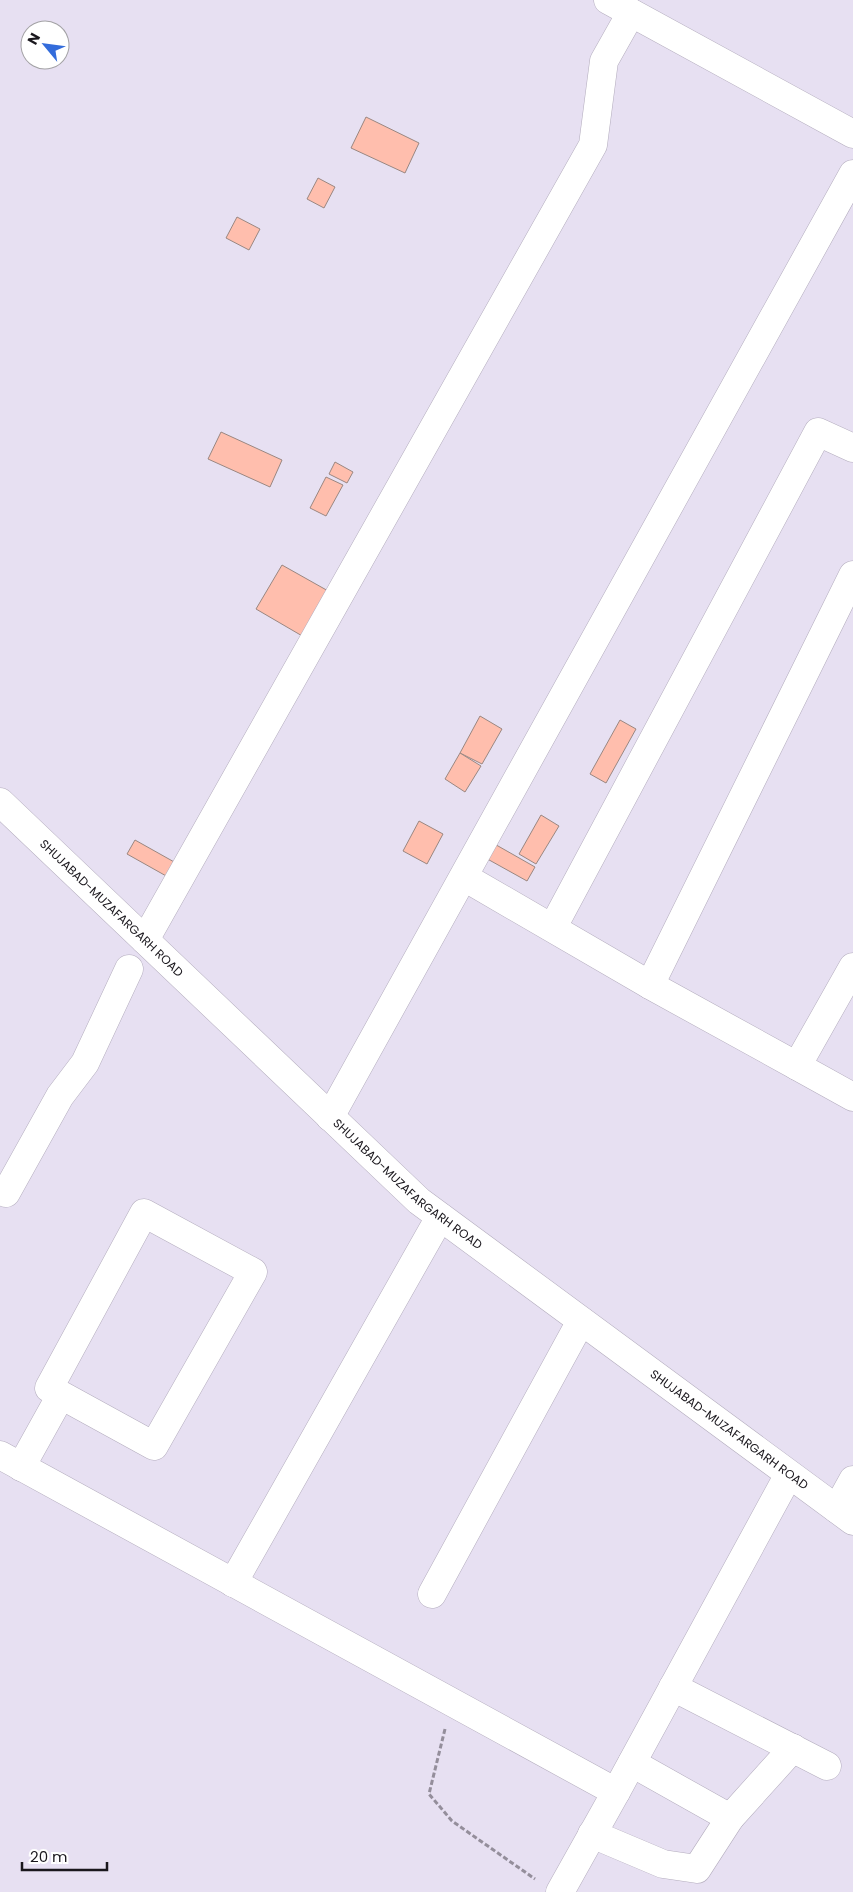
<svg xmlns="http://www.w3.org/2000/svg" width="853" height="1892" viewBox="0 0 853 1892" font-family="Poppins,sans-serif">
<style>
.building{fill:#ffbead;stroke:#9a8781}
.lines{fill:none;stroke-linecap:round;stroke-linejoin:round}
.street-casing{stroke:#b4adbe;stroke-width:29}
.path{stroke:#948e9b;stroke-width:3;stroke-dasharray:5 2.5;stroke-linecap:butt}
.street{stroke:#fff;stroke-width:28}
.labels{text-anchor:middle;stroke-width:5;stroke-linejoin:round;paint-order:stroke}
.street-label{font-size:12px;fill:#1a171d;stroke:#fff}
</style>
<rect width="100%" height="100%" fill="#e7e0f2"/>
<g class="building">
<polygon points="366,117 419,143 405,173 351,148"/>
<polygon points="318,178 335,187 324,208 307,199"/>
<polygon points="237,217 260,229 249,250 226,238"/>
<polygon points="221,432 282,460 270,487 208,459"/>
<polygon points="335,462 353,472 347,483 329,474"/>
<polygon points="326,477 343,485 326,516 310,508"/>
<polygon points="282,565 330,592 304,637 256,609"/>
<polygon points="480,716 502,729 482,764 460,753"/>
<polygon points="620,720 636,729 606,783 590,774"/>
<polygon points="460,753 481,766 465,792 445,779"/>
<polygon points="541,815 559,826 536,864 519,854"/>
<polygon points="419,821 443,834 427,864 403,851"/>
<polygon points="135,840 176,863 168,877 127,854"/>
<polygon points="491,842 535,867 527,881 482,856"/>
</g>
<g class="lines">
<g class="street-casing">
<g id="street">
<polyline points="608,0 853,134"/>
<path id="s1" d="M0,802L419,1201L853,1521"/>
<polyline points="464,877 650,985 797,1066"/>
<polyline points="553,927 818,432 853,448"/>
<polyline points="145,940 593,145 604,61 631,13"/>
<polyline points="853,967 797,1066 853,1097"/>
<polyline points="650,985 853,575"/>
<polyline points="330,1117 853,174"/>
<polyline points="0,1190 6,1193 60,1096 85,1063 129,969"/>
<polyline points="0,1455 616,1792 788,1476"/>
<polyline points="21,1467 61,1395 49,1388 144,1213 253,1272 154,1446 61,1395"/>
<polyline points="837,1509 853,1480"/>
<polyline points="233,1583 440,1217"/>
<polyline points="432,1594 581,1321"/>
<polyline points="673,1687 827,1766"/>
<polyline points="632,1763 730,1818 793,1748"/>
<polyline points="592,1834 663,1864 697,1869 730,1818"/>
<polyline points="560,1892 616,1792"/>
</g>
</g>
<polyline class="path" points="445,1729 429,1794 452,1821 535,1879"/>
<use href="#street" class="street"/>
</g>
<g class="labels">
<g class="street-label">
<text dy="4" stroke="none"><textPath href="#s1" startOffset="154">SHUJABAD-MUZAFARGARH ROAD</textPath></text>
<text dy="4" stroke="none"><textPath href="#s1" startOffset="559">SHUJABAD-MUZAFARGARH ROAD</textPath></text>
<text dy="4" stroke="none"><textPath href="#s1" startOffset="964">SHUJABAD-MUZAFARGARH ROAD</textPath></text>
</g>
</g>
<g transform="translate(45 45) rotate(299)"><circle r="24" fill="#ffffff" stroke="#a3a2a5"/>
<path d="M0-4L9 19L0 12L-9 19Z" fill="#336cdb"/>
<text y="-8" font-size="14" font-weight="bold" text-anchor="middle" fill="#1a171d">N</text>
</g>
<path d="M22 1862v8h85v-8" fill="none" stroke="#1a171d" stroke-width="2.5"/>
<text x="30" y="1862" font-size="15" fill="#1a171d" stroke="#ffffff" stroke-width="4" paint-order="stroke">20 m</text>
</svg>
